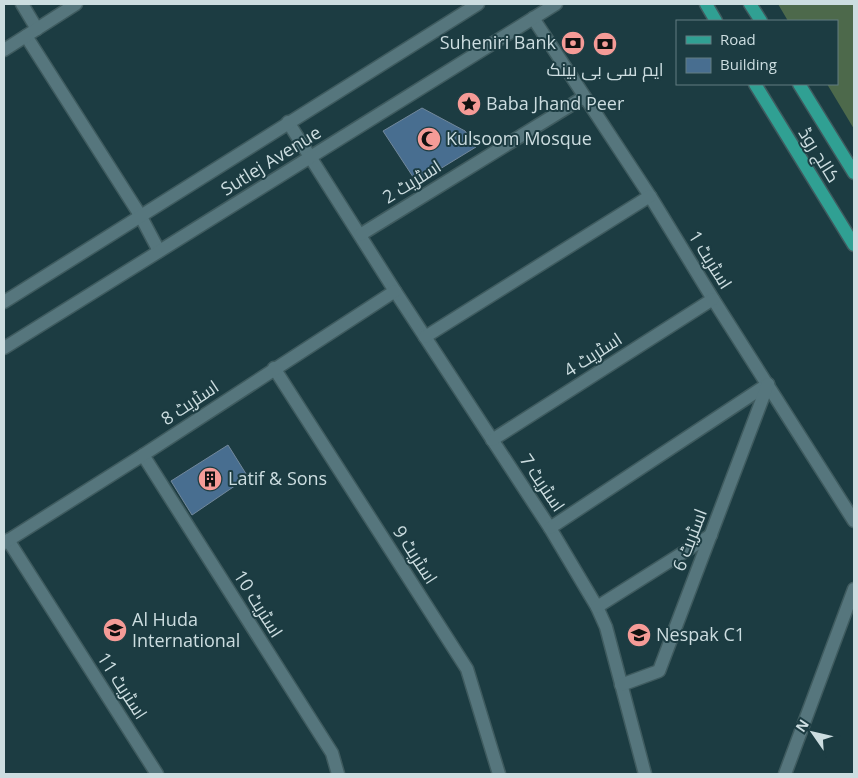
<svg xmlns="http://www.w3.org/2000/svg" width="858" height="778" viewBox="0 0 858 778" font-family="'Open Sans',Cairo,sans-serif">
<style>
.green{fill:#4d694b}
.building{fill:#486e90;stroke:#72889b}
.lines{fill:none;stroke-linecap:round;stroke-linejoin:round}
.minor-casing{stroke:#3f5b5f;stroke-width:15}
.major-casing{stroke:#3f5b5f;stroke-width:15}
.minor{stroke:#56767d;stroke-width:12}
.major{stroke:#30a093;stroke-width:12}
.labels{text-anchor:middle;stroke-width:4;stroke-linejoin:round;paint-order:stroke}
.poi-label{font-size:18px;fill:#ccdde0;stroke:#1c3c42;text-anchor:start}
.street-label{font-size:18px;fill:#ccdde0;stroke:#1c3c42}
</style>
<rect width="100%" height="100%" fill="#1c3c42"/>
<polygon class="green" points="778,4 854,4 854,129 827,84 837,84 837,21 788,21"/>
<g class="building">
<polygon points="422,108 465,131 476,147 417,183 383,131"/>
<polygon points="228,445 248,477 192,515 171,481"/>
</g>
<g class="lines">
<g class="minor-casing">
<g id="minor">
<polyline points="22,4 37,29"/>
<polyline points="533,18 650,196 713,299 854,521"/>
<polyline points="26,36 140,215 159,251"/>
<polyline points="4,50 76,4"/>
<polyline points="288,122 395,291 550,528 597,607 606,627 645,774"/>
<polyline points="360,235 584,97"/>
<polyline points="4,302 478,4"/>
<polyline points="425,337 650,196"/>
<polyline points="4,348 556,4"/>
<polyline points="274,368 467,669 499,774"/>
<polyline points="492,440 713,299"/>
<polyline points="143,455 332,753 338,774"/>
<polyline points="550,528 768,384"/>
<polyline points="8,540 157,774"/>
<polyline points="4,543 143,455 395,291"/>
<polyline points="597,607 711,535"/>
<polyline points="621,685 659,671 768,384"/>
<polyline points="785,774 854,589"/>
</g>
</g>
<g class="major-casing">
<g id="major">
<polyline points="706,4 716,21"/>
<polyline points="750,4 761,21"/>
<polyline points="755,84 854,245"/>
<polyline points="799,84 854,173"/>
</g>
</g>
<use href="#minor" class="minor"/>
<use href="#major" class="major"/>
</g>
<defs>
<g id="bank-disc" transform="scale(1.25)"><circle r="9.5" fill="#f59b97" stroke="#1c3c42"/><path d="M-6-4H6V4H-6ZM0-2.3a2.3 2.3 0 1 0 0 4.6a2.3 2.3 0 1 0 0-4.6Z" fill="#111"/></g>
<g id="sight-disc" transform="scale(1.25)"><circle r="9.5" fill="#f59b97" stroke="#1c3c42"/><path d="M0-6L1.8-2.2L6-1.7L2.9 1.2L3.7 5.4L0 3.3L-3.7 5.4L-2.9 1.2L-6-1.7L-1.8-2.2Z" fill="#111"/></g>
<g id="mosque-disc" transform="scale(1.25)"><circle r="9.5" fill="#f59b97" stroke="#1c3c42"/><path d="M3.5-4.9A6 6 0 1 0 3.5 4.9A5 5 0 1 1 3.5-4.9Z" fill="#111"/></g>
<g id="building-disc" transform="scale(1.25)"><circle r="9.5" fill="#f59b97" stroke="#1c3c42"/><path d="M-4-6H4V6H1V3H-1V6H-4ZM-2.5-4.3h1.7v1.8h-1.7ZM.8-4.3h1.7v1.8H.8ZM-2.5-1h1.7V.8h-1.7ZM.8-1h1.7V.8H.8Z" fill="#111"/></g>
<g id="university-disc" transform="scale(1.25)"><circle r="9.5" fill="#f59b97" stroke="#1c3c42"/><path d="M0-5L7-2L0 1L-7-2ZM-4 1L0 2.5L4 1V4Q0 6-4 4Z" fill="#111"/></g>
<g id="school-disc" transform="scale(1.25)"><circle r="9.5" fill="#f59b97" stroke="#1c3c42"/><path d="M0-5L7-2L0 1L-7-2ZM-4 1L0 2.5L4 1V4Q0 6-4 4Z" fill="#111"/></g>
</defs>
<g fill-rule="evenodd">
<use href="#bank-disc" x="573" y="43"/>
<use href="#bank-disc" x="605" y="44"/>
<use href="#sight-disc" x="469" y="104"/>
<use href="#mosque-disc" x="429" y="139"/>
<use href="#building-disc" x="210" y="479"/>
<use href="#university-disc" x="115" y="630"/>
<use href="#school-disc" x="639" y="635"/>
</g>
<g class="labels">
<g class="poi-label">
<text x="556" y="49" text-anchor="end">Suheniri Bank</text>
<text x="605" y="76" text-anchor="middle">ایم سی بی بینک</text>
<text x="486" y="110">Baba Jhand Peer</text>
<text x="446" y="145">Kulsoom Mosque</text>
<text x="228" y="485">Latif &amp; Sons</text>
<text x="132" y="626">Al Huda<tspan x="132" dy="21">International</tspan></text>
<text x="656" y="641">Nespak C1</text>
</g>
<g class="street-label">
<text transform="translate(819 155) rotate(58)" y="6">کالج روڈ</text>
<text transform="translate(271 161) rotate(-32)" y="6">Sutlej Avenue</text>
<text transform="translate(412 182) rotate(-32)" y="6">اسٹریٹ 2</text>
<text transform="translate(710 260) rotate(58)" y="6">اسٹریٹ 1</text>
<text transform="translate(593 355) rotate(-33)" y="6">اسٹریٹ 4</text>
<text transform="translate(190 403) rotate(-34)" y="6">اسٹریٹ 8</text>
<text transform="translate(542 483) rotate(56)" y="6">اسٹریٹ 7</text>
<text transform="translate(690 540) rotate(-69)" y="6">اسٹریٹ 6</text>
<text transform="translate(415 555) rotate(57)" y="6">اسٹریٹ 9</text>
<text transform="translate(258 604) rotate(58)" y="6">اسٹریٹ 10</text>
<text transform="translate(122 686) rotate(57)" y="6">اسٹریٹ 11</text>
</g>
</g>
<rect width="858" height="778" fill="none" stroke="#ccdde0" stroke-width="10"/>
<rect x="676" y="20" width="162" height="65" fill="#1c3c42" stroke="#627c81"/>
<rect x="686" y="36" width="25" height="8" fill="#30a093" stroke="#627c81"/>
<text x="720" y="45" font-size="15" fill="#ccdde0">Road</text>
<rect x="686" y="58" width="25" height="15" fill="#486e90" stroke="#627c81"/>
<text x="720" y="70" font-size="15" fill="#ccdde0">Building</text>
<g transform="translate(813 733) rotate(304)" stroke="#1c3c42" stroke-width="4" paint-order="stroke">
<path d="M0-4L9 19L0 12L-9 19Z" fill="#ccdde0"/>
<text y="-8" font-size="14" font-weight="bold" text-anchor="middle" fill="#ccdde0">N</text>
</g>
</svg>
